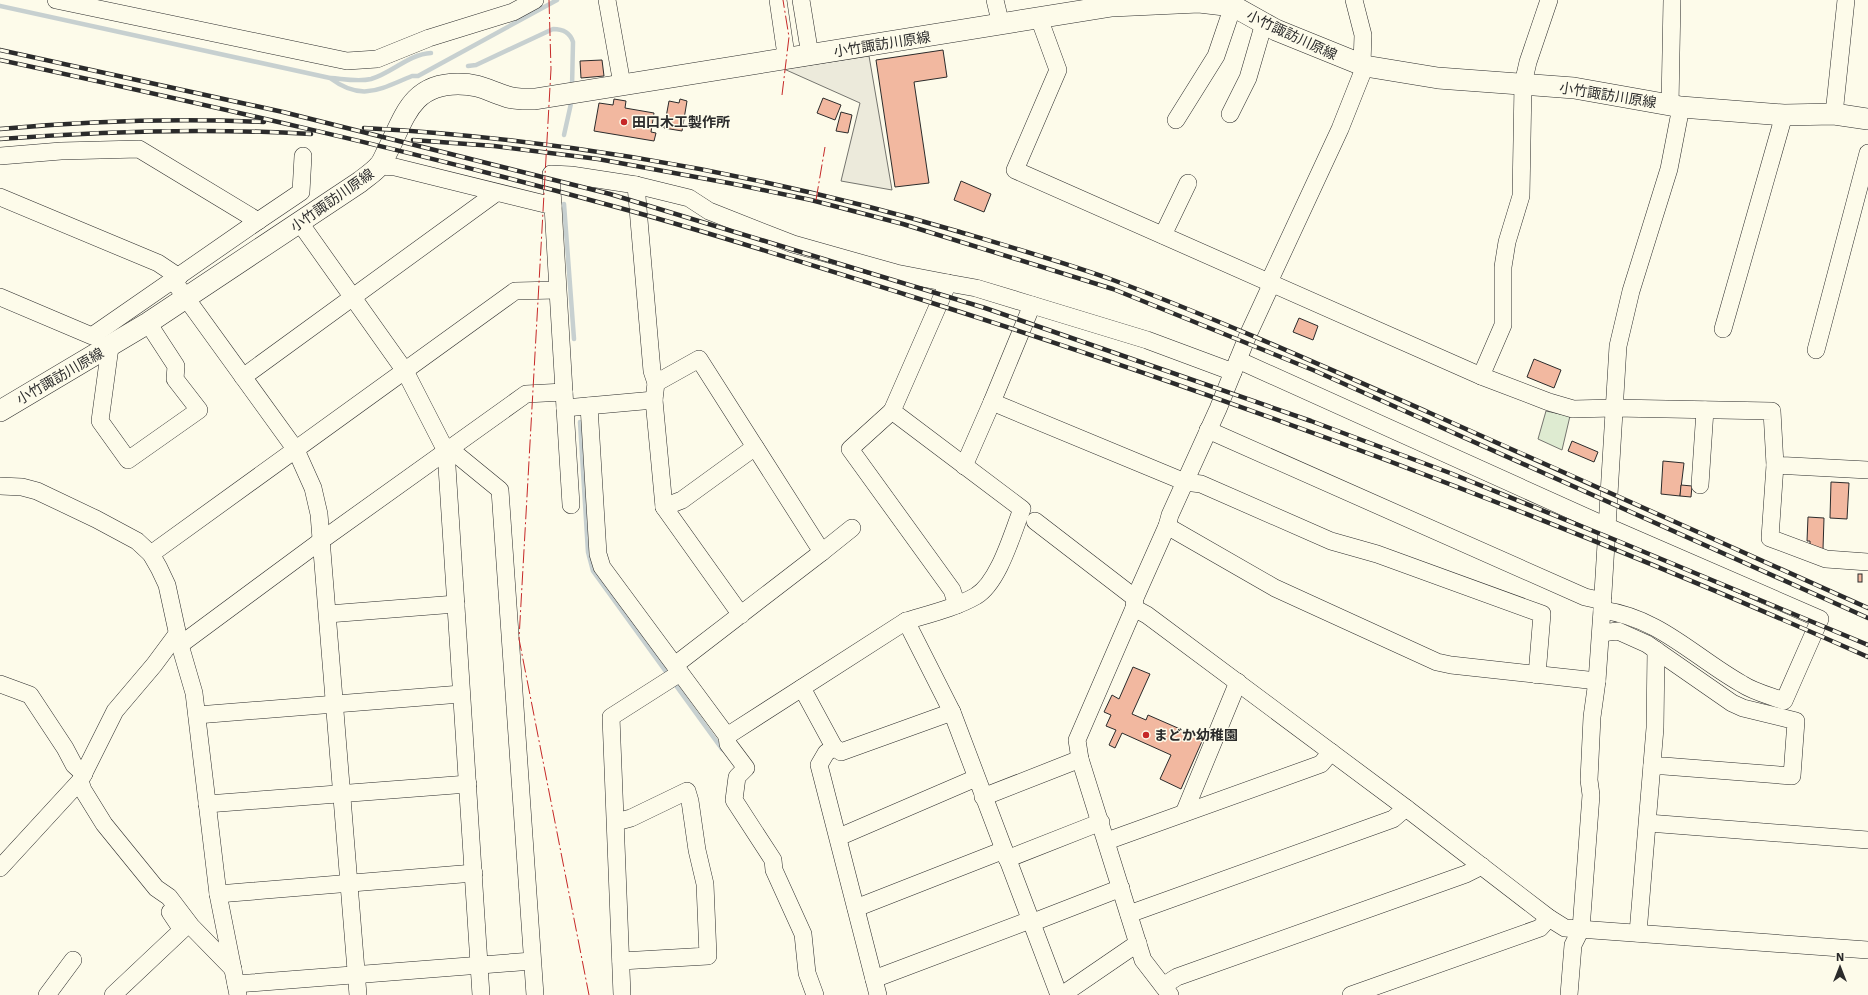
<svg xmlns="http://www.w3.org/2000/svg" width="1868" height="995" viewBox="0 0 1868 995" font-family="'Work Sans','Noto Sans JP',sans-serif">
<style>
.green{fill:#deebd1;stroke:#74746e}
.parking{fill:#eceadb;stroke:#74746e}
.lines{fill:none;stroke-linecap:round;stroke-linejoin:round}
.stream{stroke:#c7d0d0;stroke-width:4.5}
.building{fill:#f2b8a0;stroke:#2b2b2b}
.minor-casing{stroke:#2b2b2b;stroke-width:18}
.major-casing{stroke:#2b2b2b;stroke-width:22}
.minor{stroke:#fdfbea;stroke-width:17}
.major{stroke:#fdfbea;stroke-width:21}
.rail-casing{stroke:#2b2b2b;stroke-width:4.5}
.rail{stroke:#fdfbea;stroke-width:3;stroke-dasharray:9;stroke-linecap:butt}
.power{stroke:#c62828;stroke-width:1;stroke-dasharray:14 3 2 3;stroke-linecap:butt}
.poi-dot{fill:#c62828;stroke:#fdfbea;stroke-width:1.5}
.labels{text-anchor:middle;stroke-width:3;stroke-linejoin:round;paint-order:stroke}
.street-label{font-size:14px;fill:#2b2b2b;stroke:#fdfbea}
.poi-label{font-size:14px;font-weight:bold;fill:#2b2b2b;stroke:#fdfbea;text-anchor:start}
</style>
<rect width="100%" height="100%" fill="#fdfbea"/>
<polygon class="green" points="1546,411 1570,416 1562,450 1538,439"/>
<polygon class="parking" points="869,56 892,190 841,181 860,103 784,69"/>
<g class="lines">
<g class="stream">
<path d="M0,6L330,78C362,102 380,89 412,76H418L557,0"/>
<path d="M468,66L476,65L553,29C562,29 570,32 573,42L572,88"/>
<path d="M331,78C344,79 358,82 371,79C392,73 409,54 431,53"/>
<polyline points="564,135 572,99"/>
<polyline points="564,204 574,339"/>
<polyline points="580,422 588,552 593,571 722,749"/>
</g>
</g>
<g class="building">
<polygon points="943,50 947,77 914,82 929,183 895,187 876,60"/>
<polygon points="602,60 604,76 581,78 580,61"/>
<polygon points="823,98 841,105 835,120 817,113"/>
<polygon points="614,99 626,101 625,108 654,113 651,132 656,133 654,141 594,131 599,103 613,105"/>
<polygon points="680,99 687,101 682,131 664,128 669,101 679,103"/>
<polygon points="841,112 852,115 848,133 836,131"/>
<polygon points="961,181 991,194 984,212 954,200"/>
<polygon points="1299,318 1318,326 1313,340 1293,332"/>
<polygon points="1534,359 1561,370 1554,388 1527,377"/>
<polygon points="1572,441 1598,452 1594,462 1568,451"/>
<polygon points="1663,461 1684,463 1680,496 1661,494"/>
<polygon points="1831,482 1849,483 1847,519 1830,518"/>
<polygon points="1681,485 1692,486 1691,497 1680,496"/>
<polygon points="1808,517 1824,518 1823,549 1810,548 1810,541 1807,541"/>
<rect x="1858" y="574" width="4" height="8"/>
<polygon points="1133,667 1150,674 1132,714 1146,720 1148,715 1203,739 1181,789 1160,779 1171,755 1122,733 1115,748 1109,745 1116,730 1106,726 1111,715 1104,712 1112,695 1119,699"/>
</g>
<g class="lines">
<g class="minor-casing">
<g id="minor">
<polyline points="56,0 347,61 377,59 429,38 513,12 535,0"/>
<polyline points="607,0 622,84"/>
<polyline points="778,0 785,48 785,59"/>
<polyline points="801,0 810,55"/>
<polyline points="995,0 1001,25"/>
<polyline points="1354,0 1363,35 1362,64"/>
<polyline points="1039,18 1058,70 1015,170 1481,376 1549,402 1573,409 1614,408 1772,411 1775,465 1868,470"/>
<polyline points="1670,105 1672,0"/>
<polyline points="1230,114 1248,78 1264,23"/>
<polyline points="1834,114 1846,0"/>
<polyline points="1176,120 1216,56 1233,6"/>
<polyline points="0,156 61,151 139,149 258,221 92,336 0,297"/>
<polyline points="379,166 395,167 553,206 565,408 654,400"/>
<polyline points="636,185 652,371 656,383"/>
<polyline points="0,197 158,263 179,277"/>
<polyline points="553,206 551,174 571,175 636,185 689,198 709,211 793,244 896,273 948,283"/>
<polyline points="258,221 301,192 303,156"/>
<polyline points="300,223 405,371 446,451 481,995"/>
<polyline points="1163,235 1188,183"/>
<polyline points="173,280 296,450 313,488 319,514 358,995"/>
<polyline points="1269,282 1340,129 1365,66"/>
<polyline points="1032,305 1147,340 1233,372"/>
<polyline points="1723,329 1784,115"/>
<polyline points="110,347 100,421 128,460 199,410 175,379 176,366 148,323"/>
<polyline points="1816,350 1868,153"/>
<path d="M1238,360L1606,526L1820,619L1784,701C1771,696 1754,692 1742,684C1694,657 1660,618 1602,610"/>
<polyline points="1481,376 1503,325 1503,267 1507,242 1521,196 1523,84 1528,62 1549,0"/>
<polyline points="243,377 496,193"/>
<polyline points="589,406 598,554 602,567 727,736 728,744 746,768 737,777 734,800 773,860 774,870 803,934 807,973 815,995"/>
<polyline points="565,408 571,505"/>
<polyline points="892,411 850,449 952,590 957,605"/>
<polyline points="1208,430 1585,597 1603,601"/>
<polyline points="446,451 456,454 500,490 535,995"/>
<polyline points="1775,465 1770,538 1826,559 1868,562"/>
<polyline points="964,466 992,402"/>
<polyline points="1700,485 1705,410"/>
<polyline points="0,486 22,487 37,491 96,519 137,541 151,554 159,568 167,585 180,645 194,693 218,894 238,995"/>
<polyline points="664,507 682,500 755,447"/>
<polyline points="1035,521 1135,598"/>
<polyline points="1167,526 1275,588 1437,662 1451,665 1597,681"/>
<polyline points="822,552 852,528"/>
<polyline points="151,554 515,291 557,290"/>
<polyline points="1134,608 1147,615 1406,808 1549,918 1565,928 1868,950"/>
<polyline points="328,614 456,604"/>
<polyline points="1601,633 1618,631 1647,644 1732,703 1743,708 1796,721 1792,776 1664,766 1652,766"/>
<polyline points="180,645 322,540 526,394 564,392"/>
<polyline points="675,665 822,552 699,359 656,383 654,400 664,507 741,615"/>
<polyline points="0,684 30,695 65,748 74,765 84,774"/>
<polyline points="802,688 834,747 841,752 952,712"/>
<polyline points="197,715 461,694"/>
<polyline points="727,736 906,621"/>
<polyline points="834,747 826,753 819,765 878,995"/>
<polyline points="80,781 83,790 104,824 156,888 169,897 191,926 233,969"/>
<polyline points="983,797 1080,759"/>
<polyline points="207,804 468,784"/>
<polyline points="1184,813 1238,682"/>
<polyline points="616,822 631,818 687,791 690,801 697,850 705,884 708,956 621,961"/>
<polyline points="1648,823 1868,840"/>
<polyline points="839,837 976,778"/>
<polyline points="1107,841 1321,764 1331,752"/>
<polyline points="1007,859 1101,822"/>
<polyline points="0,868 80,781 115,711 154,665 177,634"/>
<polyline points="218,894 474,873"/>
<polyline points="856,908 1004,850"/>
<polyline points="1129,914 1393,819 1406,808"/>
<polyline points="1031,923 1121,888"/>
<polyline points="1638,933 1655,728 1656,650"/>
<polyline points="874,979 1030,920"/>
<polyline points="236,984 532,961"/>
<polyline points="1163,986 1177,977 1466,874 1482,866"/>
<polyline points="47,995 73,960"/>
<polyline points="113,995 182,930 170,912"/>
<polyline points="622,995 611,717 680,673"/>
<path d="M1059,995L952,712L906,621C929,614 955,608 976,596C999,582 1012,534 1022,509L892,411L948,283L976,288L1032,305L992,402L1185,482L1201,484L1331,541L1377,554L1542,614L1537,675"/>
<polyline points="1062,995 1138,943"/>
<polyline points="1170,995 1143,960 1080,759 1077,740 1134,608 1135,598 1167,526 1170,515 1218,409 1248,335 1272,283"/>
<polyline points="1351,995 1540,928 1549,918"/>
<polyline points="1569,995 1573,945 1581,929 1591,795 1589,780 1592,717 1597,681 1602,610 1618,346 1631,291 1669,169 1681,107"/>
</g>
</g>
<g class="major-casing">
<path id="major" d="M0,411L148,323L360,182C366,177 374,172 379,166C383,162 385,155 388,150C405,116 412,84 458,84C479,84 487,90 505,96C515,100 525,99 535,99L1112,6L1199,2L1233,6L1276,30L1365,66L1438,78L1574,88L1681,107L1784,115L1834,114L1868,119"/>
</g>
<use href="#minor" class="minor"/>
<use href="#major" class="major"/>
<g class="rail-casing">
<g id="rail">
<polyline points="0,50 283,112 610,194 985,308 1311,421 1450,473 1613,539 1868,645"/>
<path d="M0,60C203,104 405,149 605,204C707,231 807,264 907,295C1234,398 1555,518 1868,657"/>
<path d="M364,128C566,139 766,175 960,232C1011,247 1063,262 1113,280C1220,320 1325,367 1430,413C1576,477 1722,543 1868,608"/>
<path d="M0,129C87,121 176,118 264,122"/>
<path d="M0,139C104,131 207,128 311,134"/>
<polyline points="413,140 494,146 598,159 734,184 811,200 903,224 1113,289 1313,370 1868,618"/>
</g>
</g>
<use href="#rail" class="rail"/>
<g class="power">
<polyline points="549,0 551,69 519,639 589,995"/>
<polyline points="782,95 789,37 783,0"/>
<polyline points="816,200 825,147"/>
</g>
</g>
<g class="poi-dot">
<circle cx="624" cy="122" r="4"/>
<circle cx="1146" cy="735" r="4"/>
</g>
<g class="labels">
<g class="street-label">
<text transform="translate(1292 35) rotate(25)" y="5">小竹諏訪川原線</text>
<text transform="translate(882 44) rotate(-9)" y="5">小竹諏訪川原線</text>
<text transform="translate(1608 95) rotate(9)" y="5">小竹諏訪川原線</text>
<text transform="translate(332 200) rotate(-35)" y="5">小竹諏訪川原線</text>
<text transform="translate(60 376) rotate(-30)" y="5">小竹諏訪川原線</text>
</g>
<g class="poi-label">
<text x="632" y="127">田口木工製作所</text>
<text x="1154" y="740">まどか幼稚園</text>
</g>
</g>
<g transform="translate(1840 967)" stroke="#fdfbea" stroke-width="3" paint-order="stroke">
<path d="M0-3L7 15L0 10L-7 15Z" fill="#2b2b2b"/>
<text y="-6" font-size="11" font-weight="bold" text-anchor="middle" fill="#2b2b2b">N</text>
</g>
</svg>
